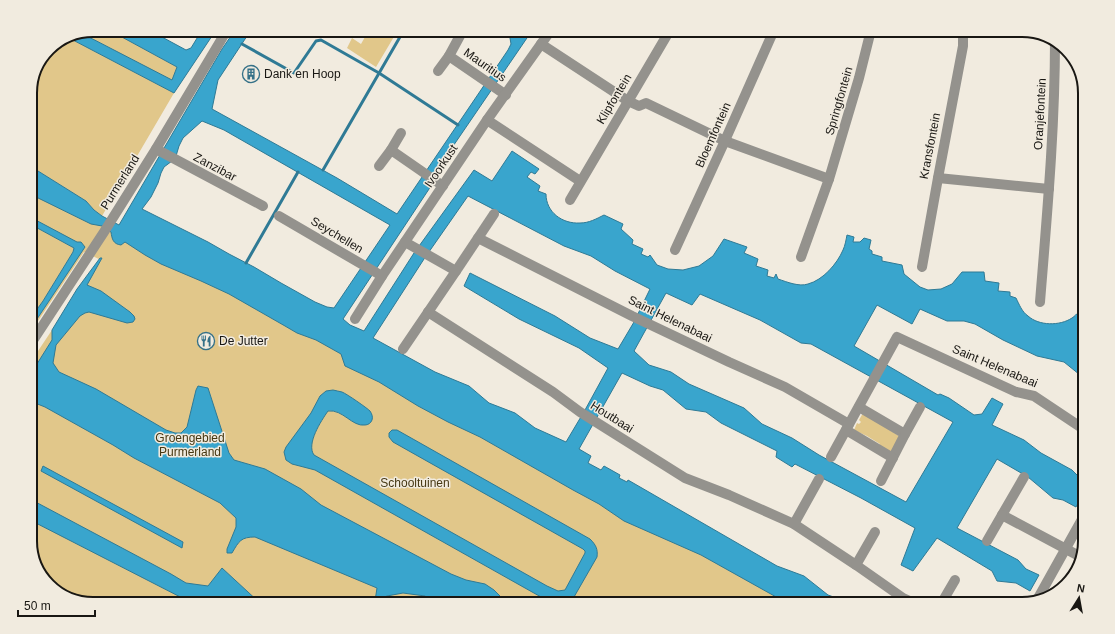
<svg xmlns="http://www.w3.org/2000/svg" width="1115" height="634" viewBox="0 0 1115 634" font-family="Helvetica,sans-serif">
<style>
.green{fill:#e1c78a}
.water{fill:#39a5cd;stroke:#2f7a95;fill-rule:evenodd}
.lines{fill:none;stroke-linecap:round;stroke-linejoin:round}
.stream{stroke:#2f7a95;stroke-width:3}
.minor{stroke:#94928d;stroke-width:10}
.labels{text-anchor:middle;stroke-width:3;stroke-linejoin:round;paint-order:stroke}
.street-label{font-size:12px;fill:#191713;stroke:#f1ebdf}
.poi-label{font-size:12px;fill:#191713;stroke:#f1ebdf;text-anchor:start}
.park-label{font-size:12px;fill:#463813;stroke:#f1ebdf}
.rim{fill:none;stroke:#191713;stroke-width:2}
</style>
<rect width="100%" height="100%" fill="#f1ebdf"/>
<g class="green">
<polygon points="93,30 109,30 177,67 172,81 83,34"/>
<polygon points="369,30 398,30 376,67 347,48 352,38 361,44"/>
<polygon points="71,39 174,93 102,216 94,210 86,201 30,166 30,89 49,48"/>
<polygon points="30,179 818,604 93,604 62,596 40,576 30,545 30,363 52,330 52,334 101,260 84,252 30,333 30,327 33,325 82,250 30,222"/>
<polygon points="30,224 74,248 73,252 43,301 30,319"/>
<polygon points="863,413 899,436 892,451 889,452 879,447 880,444 867,436 854,430 857,423 859,424 861,422 859,420"/>
</g>
<g class="water">
<polygon points="109,30 149,30 186,50 191,48 202,30 216,30 174,93 71,39 83,34 172,80 177,67"/>
<path d="M235,30H251L218,80L212,109L337,178L397,214L508,50L511,44L510,38L501,30L528,31L529,35L434,174L433,183L343,319L350,325L364,331L414,253L474,170L492,181L512,151L539,169L535,174L531,172L527,177L540,186L538,191L546,194C546,212 562,224 580,223C589,223 596,219 604,215L623,224L621,229L633,240L632,244L643,249L641,254L648,257L650,255L657,265L668,269L683,270L699,266L713,256L724,239L747,247L744,253L758,259L756,266L768,270L767,276L774,278L776,274L778,279C787,282 799,287 808,284C823,280 837,264 843,250C845,246 846,240 847,235L854,237L853,242H860L864,238L871,240L869,249L872,251V254L882,257V261L902,265L904,274L920,287L928,290L941,289L952,284L962,272H984L985,281L999,283L998,291L1010,292V296L1016,298C1019,304 1022,312 1028,316C1039,326 1060,326 1072,318C1078,314 1077,311 1085,310V379L1064,362L1037,356L1003,340L975,324L964,321H947L920,309L912,324L877,305L854,346L938,395L940,394L949,398L974,415L982,414L992,398L1003,404L992,425L1024,440L1041,453L1072,470L1085,483V490L1076,507L1063,500L1053,498L1028,477L997,459L957,528L1018,560L1026,569L1039,575L1030,591L1016,583L997,581L992,571L937,538L913,571L901,565L915,528L861,498L795,464L792,467L776,457L777,451L721,423L706,412L686,409L663,390L650,386L622,373L579,449L591,456L588,463L601,470L604,466L620,475L619,478L627,482L628,480L777,566L804,576L828,595L853,604H787L778,598L701,555L624,521L599,504L573,490L480,437L448,422L418,406L379,382L345,366L341,354L316,340L297,333L285,326L229,294L201,281L161,264L145,255L125,242L121,245C113,244 112,239 111,232L102,226L91,224L30,194V166L86,201L94,210L102,216L119,225L222,49ZM202,121L224,130L390,225L334,308L327,307L315,302L281,283L254,267L229,254L208,242L142,209L151,197L158,183L161,173L164,167L172,161L176,156L179,146L183,138ZM468,196L564,246L591,256L615,271L650,289L634,322L618,349L590,338L555,316L470,273L464,286L519,319L579,348L608,368L585,410L566,442L535,428L515,413L489,403L469,386L435,372L373,338L424,259ZM666,293L692,305L700,294L760,320L801,343L811,344L953,422L906,502L819,455L792,438L762,424L744,408L689,384L671,372L649,365L634,351Z"/>
<polygon points="30,217 77,242 81,242 85,247 33,325 30,327 30,319 43,301 73,252 74,248 30,224"/>
<path d="M100,258H102L87,285L101,291L130,312L134,316L135,319L133,322L127,323L89,312L85,313L80,316L56,345L53,363L59,372L96,389L166,430L175,433H181L187,427L196,390L198,386L208,388L229,453L234,460L265,469L301,489L321,505L451,574L466,580L485,584L494,590L503,599L512,604H435L425,596L403,593L387,596L375,601L377,588L255,537C241,537 239,541 232,553H227V549L236,527V518L220,503L134,458L113,445L45,407L30,401V375L52,340V330L77,289Z"/>
<path d="M333,390C336,391 339,391 342,392C347,394 367,408 370,411C372,414 373,417 372,420C371,423 368,425 365,425C352,427 343,409 328,411C321,421 306,444 314,455L547,586L558,591L565,590L585,553V551L583,549L393,442L389,437V433L392,430H397L590,539C596,545 598,549 597,557L574,597C562,608 554,603 541,597L315,470L292,464L286,460L284,452L286,447L311,413L320,396L326,391Z"/>
<polygon points="43,466 183,542 182,548 41,471"/>
<polygon points="30,499 171,574 186,583 208,586 222,568 261,604 194,604 30,520"/>
</g>
<g class="lines">
<g class="stream">
<polyline points="242,44 294,73 316,41 321,40 379,73 458,125"/>
<polyline points="323,170 404,30"/>
<polyline points="246,263 298,172"/>
<polyline points="50,585 78,600"/>
</g>
<g class="minor">
<polyline points="462,32 449,56 506,95"/>
<polyline points="541,44 628,101 639,106 646,103 725,141 829,179"/>
<polyline points="438,71 449,56"/>
<polyline points="487,120 580,181"/>
<polyline points="156,149 263,206"/>
<polyline points="391,150 401,133"/>
<polyline points="379,166 391,150 443,186"/>
<polyline points="938,178 1049,189"/>
<polyline points="570,200 670,30"/>
<polyline points="279,216 382,276"/>
<polyline points="478,238 632,316 729,362 785,387 849,424"/>
<polyline points="675,250 723,145 774,30"/>
<polyline points="801,257 829,179 859,78 871,30"/>
<polyline points="922,267 938,178 963,46 963,30"/>
<polyline points="456,271 494,214"/>
<path d="M1040,302C1047,215 1055,127 1055,40"/>
<polyline points="428,312 553,392 580,412 685,478 729,495 794,524 856,565 903,598 916,604"/>
<polyline points="355,319 382,276 487,120 551,30"/>
<polyline points="30,345 104,232 156,149 227,30"/>
<polyline points="403,349 456,271 405,242"/>
<polyline points="859,407 905,434 881,481"/>
<polyline points="846,430 893,458"/>
<polyline points="905,434 920,407"/>
<polyline points="831,457 897,337 1016,392 1034,396 1085,430"/>
<polyline points="1024,477 1002,515 1081,557"/>
<polyline points="794,524 819,479"/>
<polyline points="987,541 1002,515"/>
<polyline points="856,565 875,532"/>
<polyline points="1037,600 1085,514"/>
<polyline points="941,604 955,580"/>
</g>
</g>
<defs>
<g id="building-ring" transform="scale(0.9)"><circle r="9.5" fill="#f1ebdf" stroke="#357188" stroke-width="1.5"/><path d="M-4-6H4V6H1V3H-1V6H-4ZM-2.5-4.3h1.7v1.8h-1.7ZM.8-4.3h1.7v1.8H.8ZM-2.5-1h1.7V.8h-1.7ZM.8-1h1.7V.8H.8Z" fill="#357188"/></g>
<g id="restaurant-ring" transform="scale(0.9)"><circle r="9.5" fill="#f1ebdf" stroke="#357188" stroke-width="1.5"/><path d="M-5-6h1v4h1v-4h1v4h1v-4h1v5L-1.5 .5V6h-2V.5L-5-1ZM5-6V6H3V1.5H1.5Q1.5-4 5-6Z" fill="#357188"/></g>
</defs>
<g fill-rule="evenodd">
<use href="#building-ring" x="251" y="74"/>
<use href="#restaurant-ring" x="206" y="341"/>
</g>
<g class="labels">
<g class="street-label">
<text transform="translate(485 65) rotate(35)" y="4">Mauritius</text>
<text transform="translate(614 99) rotate(-59)" y="4">Klipfontein</text>
<text transform="translate(839 101) rotate(-74)" y="4">Springfontein</text>
<text transform="translate(1040 114) rotate(-87)" y="4">Oranjefontein</text>
<text transform="translate(713 135) rotate(-66)" y="4">Bloemfontein</text>
<text transform="translate(930 146) rotate(-79)" y="4">Kransfontein</text>
<text transform="translate(441 166) rotate(-56)" y="4">Ivoorkust</text>
<text transform="translate(215 167) rotate(28)" y="4">Zanzibar</text>
<text transform="translate(120 182) rotate(-58)" y="4">Purmerland</text>
<text transform="translate(337 235) rotate(31)" y="4">Seychellen</text>
<text transform="translate(670 319) rotate(26)" y="4">Saint Helenabaai</text>
<text transform="translate(995 366) rotate(23)" y="4">Saint Helenabaai</text>
<text transform="translate(612 417) rotate(32)" y="4">Houtbaai</text>
</g>
<g class="poi-label">
<text x="264" y="78">Dank en Hoop</text>
<text x="219" y="345">De Jutter</text>
</g>
<g class="park-label">
<text x="190" y="442">Groengebied<tspan x="190" dy="14">Purmerland</tspan></text>
<text x="415" y="487">Schooltuinen</text>
</g>
</g>
<path d="M0 0H1115V634H0ZM93 37H1022A56 56 0 0 1 1078 93V541A56 56 0 0 1 1022 597H93A56 56 0 0 1 37 541V93A56 56 0 0 1 93 37Z" fill="#f1ebdf" fill-rule="evenodd"/>
<path class="rim" d="M93 37H1022A56 56 0 0 1 1078 93V541A56 56 0 0 1 1022 597H93A56 56 0 0 1 37 541V93A56 56 0 0 1 93 37Z"/>
<g transform="translate(1079 598) rotate(11)" stroke="#f1ebdf" stroke-width="3" paint-order="stroke">
<path d="M0-3L7 15L0 10L-7 15Z" fill="#191713"/>
<text y="-6" font-size="11" font-weight="bold" text-anchor="middle" fill="#191713">N</text>
</g>
<path d="M18 610v6h77v-6" fill="none" stroke="#191713" stroke-width="2"/>
<text x="24" y="610" font-size="12" fill="#191713" stroke="#f1ebdf" stroke-width="3" paint-order="stroke">50 m</text>
</svg>
